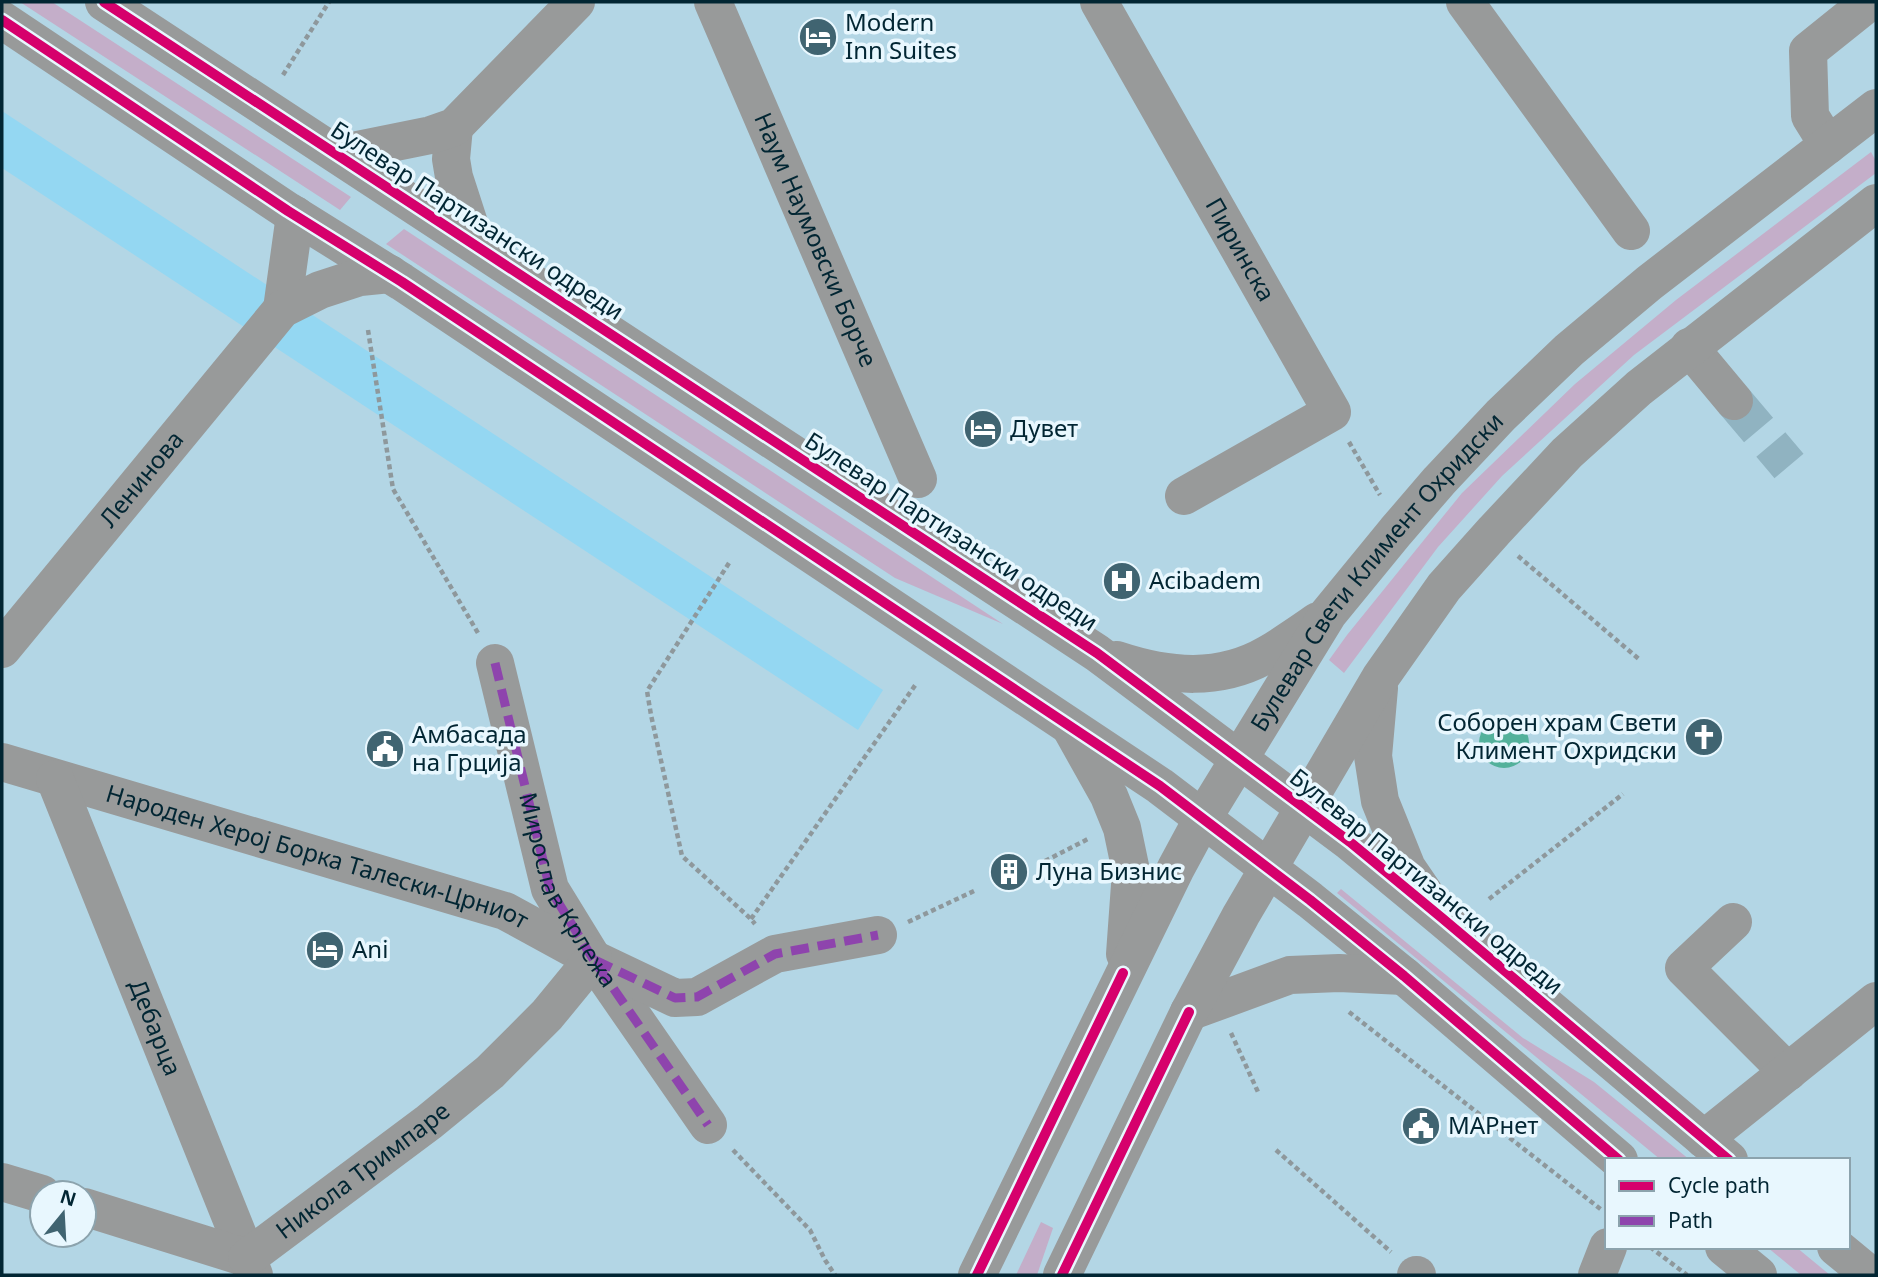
<svg xmlns="http://www.w3.org/2000/svg" width="1878" height="1277" viewBox="0 0 1878 1277" font-family="'Noto Sans',sans-serif">
<style>
.built{fill:#94d7f2}
.green{fill:#c4aec9}
.water{fill:#53b19b}
.lines{fill:none;stroke-linecap:round;stroke-linejoin:round}
.minor-tunnel{stroke:#90b3c1;stroke-width:38;stroke-dasharray:38 19;stroke-linecap:butt}
.path{stroke:#8e989c;stroke-width:4.5;stroke-dasharray:5 3.5;stroke-linecap:butt}
.minor{stroke:#989a9a;stroke-width:38}
.quiet{stroke:#8e44ad;stroke-width:9;stroke-dasharray:18 9;stroke-linecap:butt}
.cycleway-casing{stroke:#e8f7fe;stroke-width:15}
.cycleway{stroke:#d6006c;stroke-width:10}
.labels{text-anchor:middle;stroke-width:7;stroke-linejoin:round;paint-order:stroke}
.poi-label{font-size:24px;fill:#022633;stroke:#e8f7fe;text-anchor:start}
.street-label{font-size:24px;fill:#022633;stroke:#e8f7fe}
</style>
<rect width="100%" height="100%" fill="#b3d6e5"/>
<polygon class="built" points="2,111 883,690 858,730 2,168"/>
<g class="green">
<polygon points="20,2 52,2 351,197 340,210"/>
<polygon points="1871,152 1876,161 1876,173 1634,355 1502,476 1438,547 1344,673 1329,660 1347,635 1462,493 1575,384 1676,300"/>
<polygon points="404,229 1003,624 895,578 386,244"/>
<polygon points="1341,889 1523,1038 1594,1082 1690,1160 1661,1160 1337,893"/>
<polygon points="1041,1222 1053,1228 1037,1275 1016,1275"/>
<polygon points="1767,1247 1796,1247 1830,1275 1801,1275"/>
</g>
<circle class="water" cx="1504" cy="743" r="25"/>
<g class="lines">
<polyline class="minor-tunnel" points="1734,401 1789,466"/>
<g class="path">
<polyline points="283,75 329,2"/>
<polyline points="368,330 393,489 478,633"/>
<polyline points="1349,442 1380,495"/>
<polyline points="1518,556 1640,660"/>
<polyline points="729,563 647,691 651,715 682,856 751,919 755,924"/>
<polyline points="1045,861 1088,839"/>
<polyline points="1489,899 1623,794"/>
<polyline points="751,919 916,684"/>
<polyline points="908,922 974,891"/>
<polyline points="1349,1012 1603,1211"/>
<polyline points="1231,1033 1258,1092"/>
<polyline points="733,1150 810,1230 825,1260 835,1275"/>
<polyline points="1276,1150 1391,1252"/>
<polyline points="1650,1247 1687,1275"/>
</g>
<g class="minor">
<polyline points="104,2 1097,653 1350,842 1442,918 1729,1160"/>
<path id="s1" d="M713,2L918,479"/>
<path id="s2" d="M1099,2L1332,412L1184,496"/>
<polyline points="1465,2 1631,231"/>
<polyline points="2,20 288,211 402,282 1160,786 1310,900 1404,976 1619,1160"/>
<polyline points="454,127 451,159 454,177 476,245"/>
<polyline points="1828,145 1810,116 1808,51 1869,2"/>
<polyline points="337,154 431,135 454,127 576,2"/>
<polyline points="282,309 295,215"/>
<polyline points="1689,347 1734,401"/>
<path id="s3" d="M2,649L282,309L320,290L360,277L390,274"/>
<path d="M1117,660C1168,677 1220,682 1268,654C1285,644 1302,632 1318,621"/>
<path id="s4" d="M495,663L550,889L593,959L708,1125"/>
<polyline points="1379,688 1373,756 1380,801 1407,868 1424,893"/>
<polyline points="1072,730 1109,796 1122,828 1131,871 1125,954"/>
<path id="s5" d="M2,762L505,911L593,959L675,998L697,997L775,954L878,935"/>
<path id="s6" d="M55,779L254,1275"/>
<polyline points="1733,922 1684,968 1788,1072"/>
<polyline points="1189,1012 1290,975 1339,973 1404,976"/>
<polyline points="1704,1139 1876,1001"/>
<polyline points="2,1182 42,1194"/>
<polyline points="84,1207 247,1258"/>
<polyline points="1724,1247 1758,1275"/>
<polyline points="1836,1247 1870,1275"/>
<path id="s7" d="M247,1258L429,1122L490,1072L547,1015L593,959"/>
<path id="s8" d="M977,1275L1176,868L1203,818L1328,614L1396,531L1439,481L1501,415L1569,350L1649,283L1876,108"/>
<polyline points="1062,1275 1189,1012 1241,915 1380,678 1444,587 1494,531 1567,453 1639,388 1876,203"/>
<polyline points="1416,1275 1417,1275"/>
<polyline points="1597,1275 1608,1247"/>
</g>
<g class="quiet">
<polyline points="495,663 550,889 593,959 708,1125"/>
<polyline points="595,960 675,998 697,997 775,954 878,935"/>
</g>
<g class="cycleway-casing">
<g id="cycleway">
<polyline points="104,2 1097,653 1350,842 1442,918 1729,1160"/>
<polyline points="2,20 288,211 402,282 1160,786 1310,900 1404,976 1619,1160"/>
<polyline points="977,1275 1123,973"/>
<polyline points="1062,1275 1189,1012"/>
</g>
</g>
<use href="#cycleway" class="cycleway"/>
</g>
<defs>
<g id="hotel-disc" transform="scale(2.0125)"><circle r="9.5" fill="#406471" stroke="#e8f7fe"/><path d="M-6-4.5h1.5V1H6V5H4.5V3h-9V5H-6ZM-4 0a1.8 1.8 0 1 1 3.6 0ZM.5 0V-2.5h3Q6-2.5 6 0Z" fill="#fff"/></g>
<g id="hospital-disc" transform="scale(2.0125)"><circle r="9.5" fill="#406471" stroke="#e8f7fe"/><path d="M-5-5h3v3.5h4V-5h3V5h-3V1.5h-4V5h-3Z" fill="#fff"/></g>
<g id="church-disc" transform="scale(2.0125)"><circle r="9.5" fill="#406471" stroke="#e8f7fe"/><path d="M-1.2-6h2.4v3.5h3.3v2.4h-3.3V6h-2.4V-.1h-3.3v-2.4h3.3Z" fill="#fff"/></g>
<g id="civic-disc" transform="scale(2.0125)"><circle r="9.5" fill="#406471" stroke="#e8f7fe"/><path d="M-.6-6.5H3V-4.5H.6V-3L4-1V1h2V6H-6V1h2V-1L-.6-3ZM-1.2 2.5V6h2.4V2.5Z" fill="#fff"/></g>
<g id="building-disc" transform="scale(2.0125)"><circle r="9.5" fill="#406471" stroke="#e8f7fe"/><path d="M-4-6H4V6H1V3H-1V6H-4ZM-2.5-4.3h1.7v1.8h-1.7ZM.8-4.3h1.7v1.8H.8ZM-2.5-1h1.7V.8h-1.7ZM.8-1h1.7V.8H.8Z" fill="#fff"/></g>
</defs>
<g fill-rule="evenodd">
<use href="#hotel-disc" x="818" y="37"/>
<use href="#hotel-disc" x="983" y="429"/>
<use href="#hospital-disc" x="1122" y="581"/>
<use href="#church-disc" x="1704" y="737"/>
<use href="#civic-disc" x="385" y="749"/>
<use href="#building-disc" x="1009" y="872"/>
<use href="#hotel-disc" x="325" y="950"/>
<use href="#civic-disc" x="1421" y="1126"/>
</g>
<g class="labels">
<g class="poi-label">
<text x="845" y="31">Modern<tspan x="845" dy="28">Inn Suites</tspan></text>
<text x="1010" y="437">Дувет</text>
<text x="1149" y="589">Acibadem</text>
<text x="1677" y="731" text-anchor="end">Соборен храм Свети<tspan x="1677" dy="28">Климент Охридски</tspan></text>
<text x="412" y="743">Амбасада<tspan x="412" dy="28">на Грција</tspan></text>
<text x="1036" y="880">Луна Бизнис</text>
<text x="352" y="958">Ani</text>
<text x="1448" y="1134">МАРнет</text>
</g>
<g class="street-label">
<text transform="translate(477 221) rotate(33)" y="8">Булевар Партизански одреди</text>
<text dy="8" stroke="none"><textPath href="#s1" startOffset="259">Наум Наумовски Борче</textPath></text>
<text dy="8" stroke="none"><textPath href="#s2" startOffset="285">Пиринска</textPath></text>
<text dy="8" stroke="none"><textPath href="#s3" startOffset="220">Ленинова</textPath></text>
<text transform="translate(951 532) rotate(33)" y="8">Булевар Партизански одреди</text>
<text dy="8" stroke="none"><textPath href="#s8" startOffset="812">Булевар Свети Климент Охридски</textPath></text>
<text dy="8" stroke="none"><textPath href="#s5" startOffset="329">Народен Херој Борка Талески-Црниот</textPath></text>
<text transform="translate(1426 882) rotate(39)" y="8">Булевар Партизански одреди</text>
<text dy="8" stroke="none"><textPath href="#s4" startOffset="240">Мирослав Крлежа</textPath></text>
<text dy="8" stroke="none"><textPath href="#s6" startOffset="268">Дебарца</textPath></text>
<text dy="8" stroke="none"><textPath href="#s7" startOffset="145">Никола Тримпаре</textPath></text>
</g>
</g>
<rect width="1878" height="1277" fill="none" stroke="#022633" stroke-width="7"/>
<rect x="1605" y="1158" width="245" height="91" fill="#e8f7fe" stroke="#8ca3ad" stroke-width="2"/>
<rect x="1619" y="1181" width="35" height="10" fill="#d6006c" stroke="#8ca3ad" stroke-width="2"/>
<text x="1668" y="1193" font-size="21" fill="#022633">Cycle path</text>
<rect x="1619" y="1216" width="35" height="10" fill="#8e44ad" stroke="#8ca3ad" stroke-width="2"/>
<text x="1668" y="1228" font-size="21" fill="#022633">Path</text>
<g transform="translate(63 1214) rotate(18)"><circle r="33" fill="#e8f7fe" stroke="#8ca3ad" stroke-width="2"/>
<path d="M0-5L12 26L0 18L-12 26Z" fill="#406471"/>
<text y="-10" font-size="19" font-weight="bold" text-anchor="middle" fill="#022633">N</text>
</g>
</svg>
